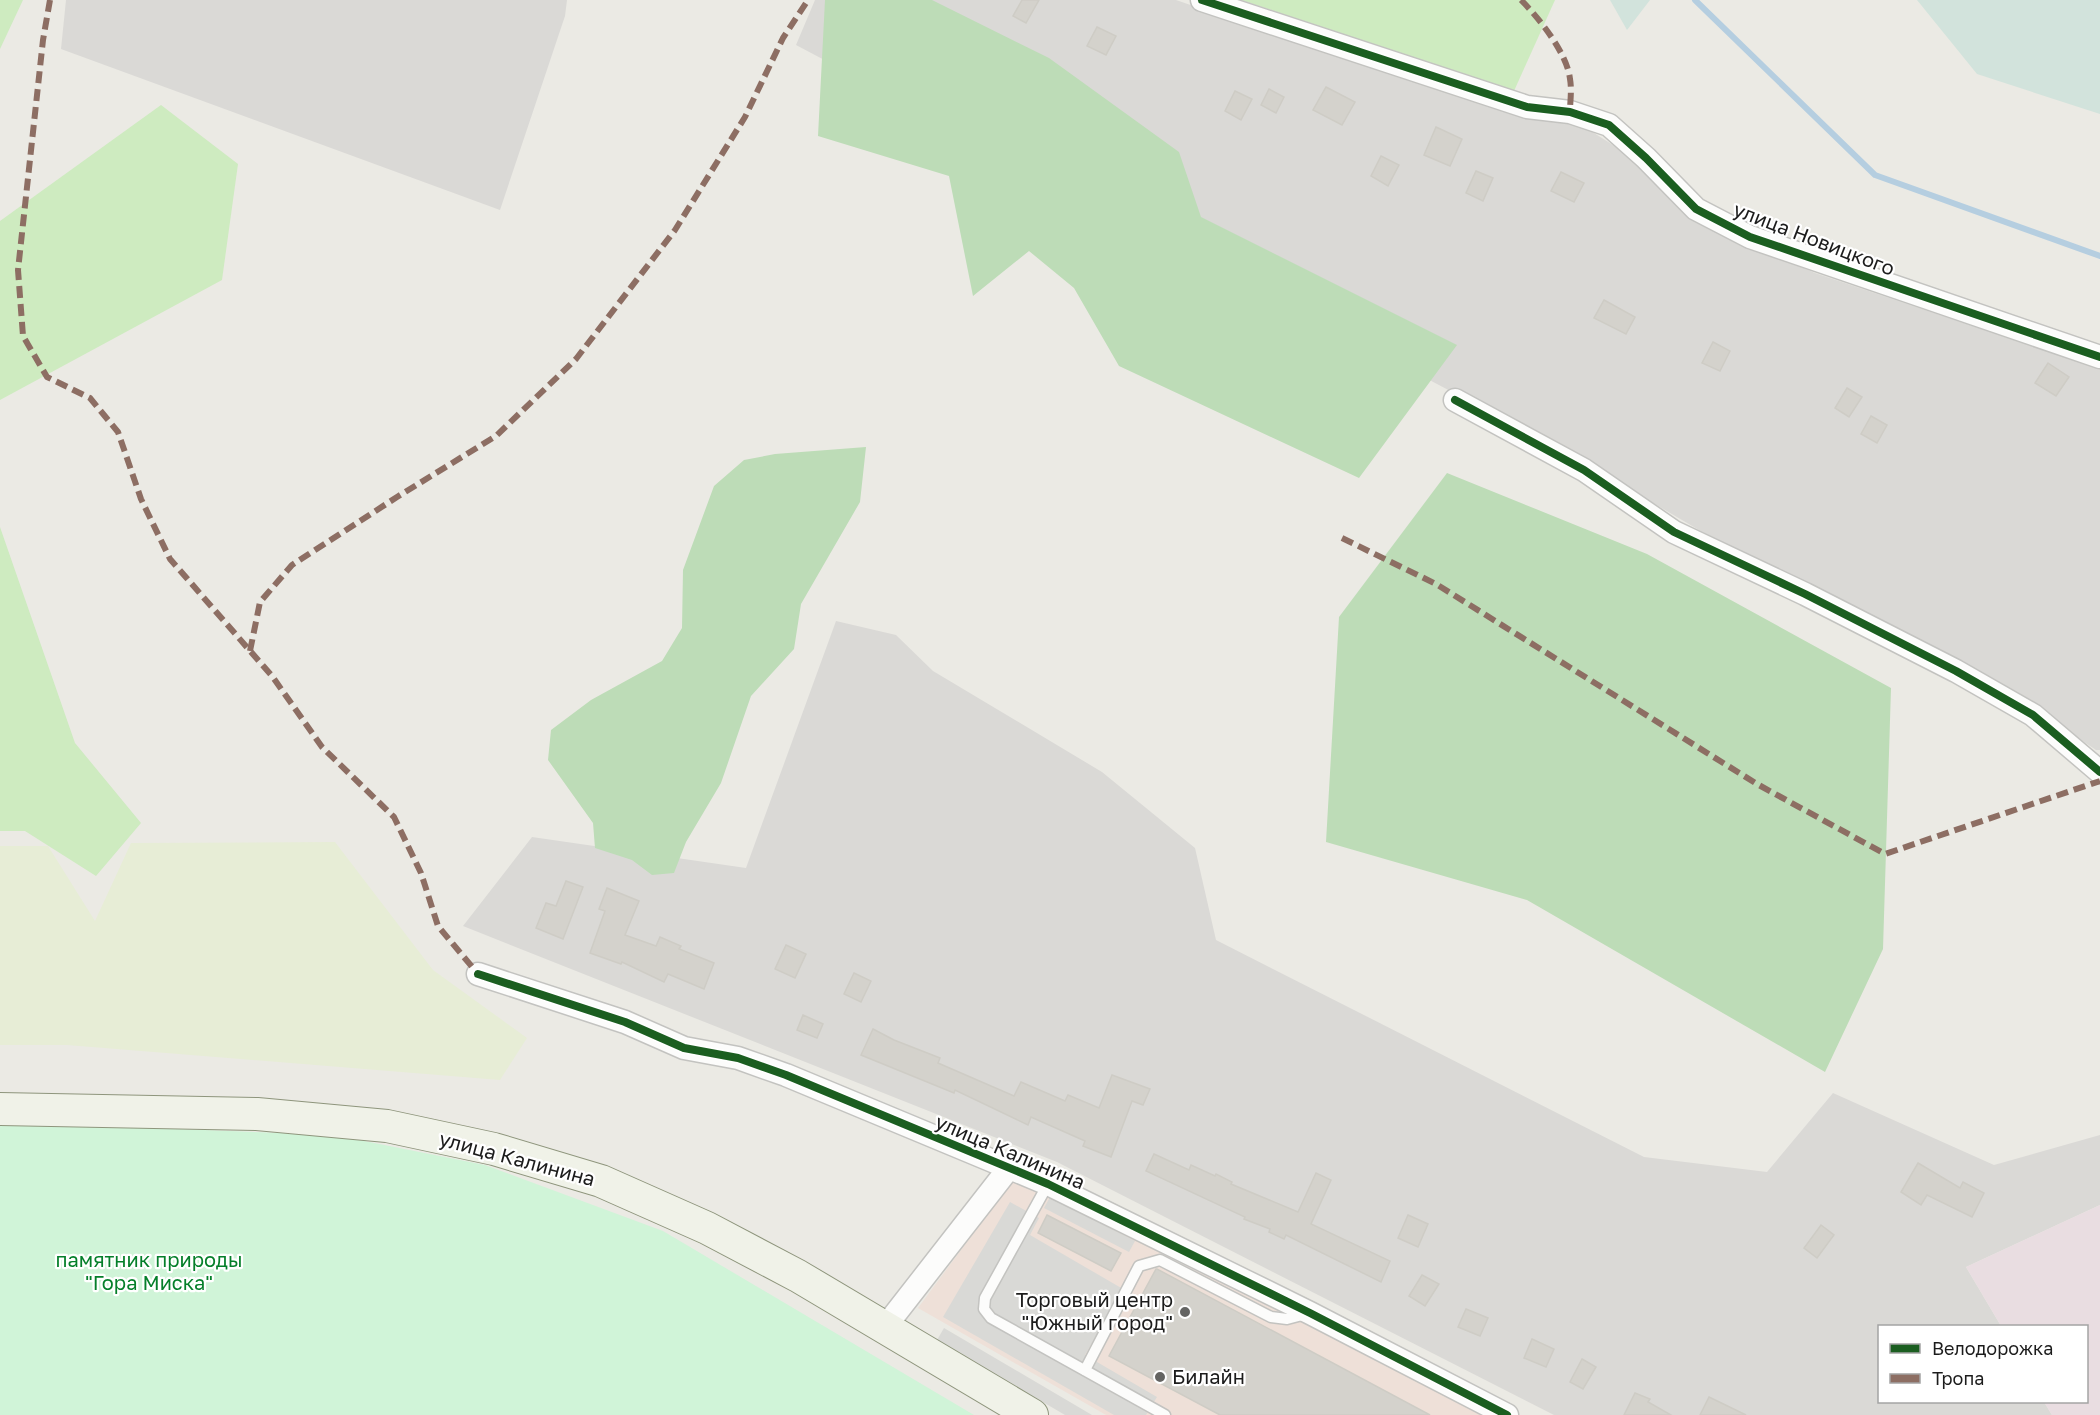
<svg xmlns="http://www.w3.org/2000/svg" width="2100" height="1415" viewBox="0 0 2100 1415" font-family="'Golos Text',sans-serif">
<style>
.residential{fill:#dad9d6}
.commercial{fill:#eee0d8}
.industrial{fill:#e9dde1}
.farmland{fill:#e7edd6}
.grass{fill:#ceebc0}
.forest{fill:#bddcb7}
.wetland{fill:#d2e3dc}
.park{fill:#d0f4d8}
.parking{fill:#d9d9d6}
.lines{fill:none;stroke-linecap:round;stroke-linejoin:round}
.stream{stroke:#b5cee0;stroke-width:6}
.building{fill:#d4d2cc;stroke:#ceccc5;stroke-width:1.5}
.lane-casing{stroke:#c3c3c0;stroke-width:13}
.street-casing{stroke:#c3c3c0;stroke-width:25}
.secondary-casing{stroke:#8e957c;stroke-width:34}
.lane{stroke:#fcfcfb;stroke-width:10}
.street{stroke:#fcfcfb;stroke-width:22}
.secondary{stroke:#f0f2e8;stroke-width:32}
.quiet{stroke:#8d6e63;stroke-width:6;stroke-dasharray:12 6;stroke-linecap:butt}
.cycleway-casing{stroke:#fff;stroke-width:11}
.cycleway{stroke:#1b5e20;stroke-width:8}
.poi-dot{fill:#646462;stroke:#fff;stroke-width:2}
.labels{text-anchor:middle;stroke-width:4.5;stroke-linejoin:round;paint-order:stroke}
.street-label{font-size:20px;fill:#1c1c1c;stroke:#fff}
.park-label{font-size:20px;fill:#057f2a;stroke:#fff}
.poi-label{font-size:20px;fill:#1c1c1c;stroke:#fff;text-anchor:end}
</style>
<rect width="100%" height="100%" fill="#ebeae4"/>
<g class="residential">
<polygon points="66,0 567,0 565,16 500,210 61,49"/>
<polygon points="815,0 1176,0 1447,93 1586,128 1632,157 1695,222 1815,273 2100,369 2100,750 2096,750 2003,687 1699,530 1575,457 796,45"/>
<polygon points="836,621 896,635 933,671 1102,772 1195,848 1216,940 1644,1157 1767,1172 1833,1093 1994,1165 2100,1135 2100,1205 1966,1267 2001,1326 1880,1326 1880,1402 2044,1402 2052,1415 1554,1415 1057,1162 463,926 532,837 746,868"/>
</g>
<polygon class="commercial" points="1017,1174 1481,1415 1106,1415 918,1308"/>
<polygon class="industrial" points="2100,1205 2100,1415 2052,1415 2044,1402 2086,1402 2086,1326 2001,1326 1966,1267"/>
<polygon class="farmland" points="335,842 433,970 527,1038 500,1080 67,1045 0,1045 0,846 48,846 95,921 131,843"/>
<g class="grass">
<polygon points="0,0 23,0 0,49"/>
<polygon points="1241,0 1555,0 1514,91"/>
<polygon points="161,105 238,164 222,280 0,400 0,221"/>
<polygon points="0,527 75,743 141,823 96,876 25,831 0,831"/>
</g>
<g class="forest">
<polygon points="825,0 932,0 1049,58 1179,152 1201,217 1457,345 1359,478 1119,366 1074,288 1029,251 973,296 949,176 818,136"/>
<polygon points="866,447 860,502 801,604 794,649 751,696 721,783 686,842 674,873 652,875 632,860 595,848 593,823 548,760 551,730 591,700 662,661 682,628 683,570 714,486 744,460 775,454"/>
<polygon points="1447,473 1647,554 1891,688 1883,949 1825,1072 1527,900 1326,842 1339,617"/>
</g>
<g class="wetland">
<polygon points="1610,0 1650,0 1627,30"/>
<polygon points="1917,0 2100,0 2100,114 1977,74"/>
</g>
<polygon class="park" points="0,1122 334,1135 485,1165 663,1231 974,1415 0,1415"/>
<g class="parking">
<polygon points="1050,1197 1135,1241 1129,1252 1044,1208"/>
<polygon points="1010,1202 1039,1218 1030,1235 1123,1289 1085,1355 1157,1397 1146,1415 1114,1415 943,1317"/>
<polygon points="944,1328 1092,1415 1065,1415 937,1340"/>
</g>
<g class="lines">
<polyline class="stream" points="1695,0 1875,175 2100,256"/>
</g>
<g class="building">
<polygon points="1022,0 1039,0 1026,23 1013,16"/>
<polygon points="1097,27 1116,36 1106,55 1087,46"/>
<polygon points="1326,87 1355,102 1342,125 1313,110"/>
<polygon points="1269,89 1284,97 1276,113 1261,105"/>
<polygon points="1235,91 1252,99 1241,120 1225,111"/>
<polygon points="1436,127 1462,139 1450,166 1424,155"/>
<polygon points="1381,156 1399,165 1388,186 1371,176"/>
<polygon points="1476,171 1493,178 1483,201 1466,193"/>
<polygon points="1561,172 1584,183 1574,202 1551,191"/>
<polygon points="1604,300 1635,317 1626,334 1594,318"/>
<polygon points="1713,342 1730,351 1720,371 1702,363"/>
<polygon points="2048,363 2069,377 2056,396 2035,383"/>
<polygon points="1847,388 1862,397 1849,417 1835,408"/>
<polygon points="1871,416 1887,425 1877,443 1861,434"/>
<polygon points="566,881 583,887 563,939 536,928 546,903 556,906"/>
<polygon points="607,888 639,901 625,935 656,946 660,937 681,946 679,949 714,963 704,989 668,974 664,982 622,962 621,964 590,953 605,911 599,909"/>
<polygon points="786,945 806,954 795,978 775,969"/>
<polygon points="854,973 871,981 861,1002 844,994"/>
<polygon points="803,1015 823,1024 817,1038 797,1030"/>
<polygon points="873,1029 894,1040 940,1058 938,1063 1014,1096 1021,1082 1065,1101 1068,1095 1099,1108 1112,1075 1150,1089 1143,1105 1132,1101 1111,1157 1083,1146 1085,1141 1031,1117 1028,1125 955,1090 954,1093 861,1055"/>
<polygon points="1154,1154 1189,1170 1191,1165 1215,1176 1216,1174 1232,1182 1231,1184 1298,1212 1316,1173 1331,1180 1311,1224 1390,1261 1381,1282 1286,1235 1284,1239 1269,1232 1270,1229 1244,1219 1245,1217 1146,1171"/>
<polygon points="1918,1163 1960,1188 1963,1182 1984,1193 1972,1217 1927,1195 1921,1205 1901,1192"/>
<polygon points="1047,1215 1121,1253 1111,1271 1038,1233"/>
<polygon points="1408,1215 1428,1224 1418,1247 1398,1238"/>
<polygon points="1821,1225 1834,1235 1817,1258 1804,1248"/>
<polygon points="1156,1269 1157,1269 1430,1415 1220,1415 1109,1356"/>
<polygon points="1422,1275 1439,1284 1425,1306 1409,1296"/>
<polygon points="1466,1309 1488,1318 1480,1336 1458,1327"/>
<polygon points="1532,1339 1554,1349 1546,1367 1524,1358"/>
<polygon points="1582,1359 1596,1367 1583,1389 1570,1382"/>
<polygon points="1635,1393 1650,1399 1648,1402 1671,1415 1624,1415"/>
<polygon points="1709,1397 1746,1415 1700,1415"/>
</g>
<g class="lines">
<g class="lane-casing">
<g id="lane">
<polyline points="1048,1184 985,1298 984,1309 991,1318 1165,1415"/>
<polyline points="1085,1370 1139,1266 1160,1260 1271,1317 1287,1319 1306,1314"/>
</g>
</g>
<g class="street-casing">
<g id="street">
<polyline points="1202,0 1527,107 1570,112 1609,125 1646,158 1696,209 1750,237 2100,357"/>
<polyline points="1455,400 1584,470 1674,532 1805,594 1956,671 2033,715 2100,772"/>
<polyline points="478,974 625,1022 684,1048 738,1058 786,1075 1048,1184 1310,1313 1507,1415"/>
<polyline points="885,1327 1009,1168"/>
</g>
</g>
<g class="secondary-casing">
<polyline id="secondary" points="0,1109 257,1114 387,1126 494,1149 601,1181 707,1228 798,1276 1032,1415"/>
</g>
<use href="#lane" class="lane"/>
<use href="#street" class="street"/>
<use href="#secondary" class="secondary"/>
<g class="quiet">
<polyline points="50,0 43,40 18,270 23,336 47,377 90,398 118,432 141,499 170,559 272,676 322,747 394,817 421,873 438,926 478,974"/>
<path d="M1521,0C1539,18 1567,53 1570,79C1572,90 1570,102 1570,112"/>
<polyline points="1342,538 1436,584 1757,784 1885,854 2100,781"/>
<polyline points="250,651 260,602 292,565 397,497 496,436 576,359 675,230 745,117 783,38 808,0"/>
</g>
<g class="cycleway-casing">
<g id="cycleway">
<polyline points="1202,0 1527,107 1570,112 1609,125 1646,158 1696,209 1750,237 2100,357"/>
<polyline points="1455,400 1584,470 1674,532 1805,594 1956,671 2033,715 2100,772"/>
<polyline points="478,974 625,1022 684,1048 738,1058 786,1075 1048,1184 1310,1313 1507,1415"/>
</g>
</g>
<use href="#cycleway" class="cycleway"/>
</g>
<g class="poi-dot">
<circle cx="1185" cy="1312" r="6"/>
<circle cx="1160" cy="1377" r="6"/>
</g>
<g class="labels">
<g class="street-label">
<text transform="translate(1814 239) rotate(21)" y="7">улица Новицкого</text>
<text transform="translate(1010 1152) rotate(23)" y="7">улица Калинина</text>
<text transform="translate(517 1159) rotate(15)" y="7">улица Калинина</text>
</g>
<g class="park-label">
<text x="149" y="1267">памятник природы<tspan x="149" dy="23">"Гора Миска"</tspan></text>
</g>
<g class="poi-label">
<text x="1173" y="1307">Торговый центр<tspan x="1173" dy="23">"Южный город"</tspan></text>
<text x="1172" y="1384" text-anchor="start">Билайн</text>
</g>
</g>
<rect x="1878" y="1325" width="210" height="78" fill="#ffffff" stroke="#a4a4a4" stroke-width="1.5"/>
<rect x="1890" y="1344" width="30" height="9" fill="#1b5e20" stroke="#a4a4a4" stroke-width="1.5"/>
<text x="1932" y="1355" font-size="18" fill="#1c1c1c">Велодорожка</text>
<rect x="1890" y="1374" width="30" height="9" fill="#8d6e63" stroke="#a4a4a4" stroke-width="1.5"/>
<text x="1932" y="1385" font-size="18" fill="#1c1c1c">Тропа</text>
</svg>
